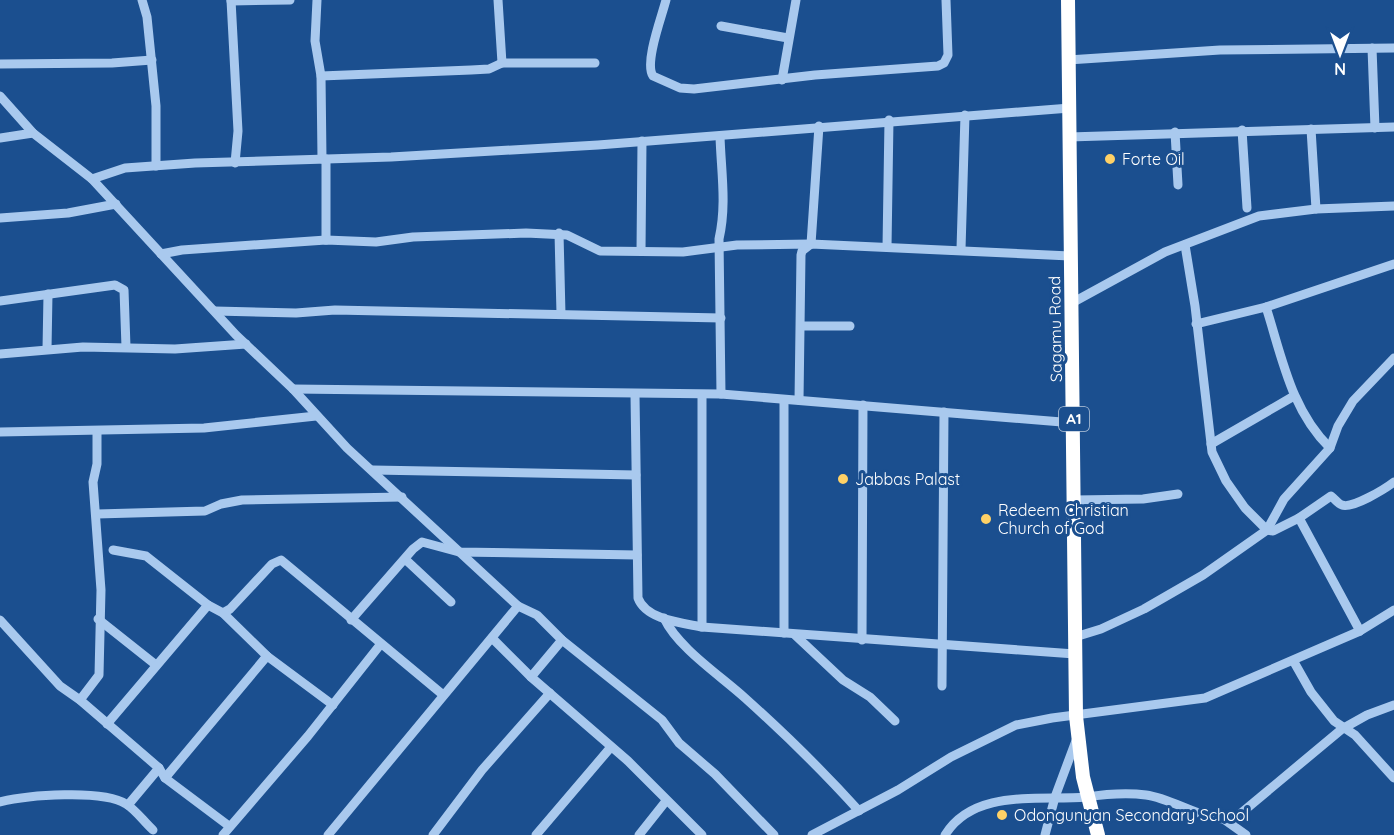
<svg xmlns="http://www.w3.org/2000/svg" width="1394" height="835" viewBox="0 0 1394 835" font-family="Quicksand,sans-serif">
<style>
.lines{fill:none;stroke-linecap:round;stroke-linejoin:round}
.minor{stroke:#a9c9ee;stroke-width:9}
.highway{stroke:#fff;stroke-width:14}
.poi-dot{fill:#ffd166;stroke:#1b4f8f;stroke-width:2}
.labels{text-anchor:middle;stroke-width:6;stroke-linejoin:round;paint-order:stroke}
.shield{fill:#1b4f8f;stroke:#bbcadd;stroke-width:1.5}
.shield-label{font-size:15px;font-weight:bold;fill:#fff}
.poi-label{font-size:16px;fill:#fff;stroke:#1b4f8f;text-anchor:start}
.street-label{font-size:16px;fill:#fff;stroke:#1b4f8f}
</style>
<rect width="100%" height="100%" fill="#1b4f8f"/>
<g class="lines">
<g class="minor">
<polyline points="142,0 147,17 156,106 156,166"/>
<polyline points="231,0 238,131 235,163"/>
<polyline points="317,0 315,41 321,76 322,159"/>
<polyline points="498,0 502,63"/>
<path d="M666,0C662,16 644,63 653,76L680,88L694,89L815,75L938,66L944,63L948,55L946,0"/>
<polyline points="231,1 290,0"/>
<polyline points="721,26 788,38"/>
<polyline points="1372,48 1375,128"/>
<polyline points="1068,60 1220,50 1394,48"/>
<polyline points="0,64 112,63 152,60"/>
<polyline points="321,76 471,70 489,69 502,63 595,63"/>
<polyline points="782,80 796,0"/>
<polyline points="0,96 33,133 92,179 236,335 293,389 347,448 518,606 537,615 562,640 662,720 679,743 715,774 774,835"/>
<polyline points="1311,129 1316,209"/>
<polyline points="1242,130 1247,208"/>
<polyline points="1175,132 1178,185"/>
<path d="M720,136C721,171 727,204 719,239L721,394"/>
<polyline points="1069,137 1394,127"/>
<polyline points="0,138 33,133"/>
<polyline points="92,179 125,168 195,163 391,157 598,145 1070,108"/>
<polyline points="0,218 68,213 116,204"/>
<polyline points="559,233 561,314"/>
<polyline points="326,240 326,159"/>
<path d="M1185,245L1195,306L1212,452L1226,481L1245,508L1267,530L1273,531L1299,518L1331,496C1335,499 1338,504 1342,505C1352,509 1385,489 1394,482"/>
<polyline points="887,247 889,120"/>
<polyline points="961,249 965,115"/>
<polyline points="641,251 642,141"/>
<polyline points="161,254 182,250 326,240 376,242 413,237 526,233 567,235 600,251 683,252 737,245 811,244 1070,256"/>
<polyline points="0,301 115,285 124,290 126,347"/>
<polyline points="1070,304 1165,252 1259,216 1316,209 1394,206"/>
<path d="M1266,307C1282,357 1291,410 1330,448"/>
<polyline points="215,311 296,313 335,310 721,318"/>
<polyline points="1196,324 1266,307 1394,264"/>
<polyline points="802,326 850,326"/>
<polyline points="47,349 48,294"/>
<polyline points="0,354 83,347 175,349 246,344"/>
<polyline points="293,389 721,394 1074,423"/>
<path d="M635,395L638,598C646,620 683,623 702,627L1075,654"/>
<polyline points="702,395 702,627"/>
<polyline points="799,400 801,255 802,251 811,244 819,126"/>
<polyline points="0,432 204,428 316,416"/>
<polyline points="1211,444 1294,396"/>
<polyline points="373,470 636,475"/>
<polyline points="1074,500 1143,499 1178,494"/>
<polyline points="97,514 205,511 221,504 242,500 402,497"/>
<polyline points="1299,518 1360,631"/>
<polyline points="113,550 146,556 208,605"/>
<polyline points="405,559 451,602"/>
<polyline points="223,613 230,609 272,564 281,560 442,694"/>
<path d="M664,618C678,648 721,676 745,698C785,734 823,771 859,811"/>
<polyline points="98,619 156,665"/>
<polyline points="0,620 60,686 80,700 159,768 165,778 229,826"/>
<polyline points="351,620 413,549 422,542 459,552 637,555"/>
<polyline points="784,633 784,400"/>
<polyline points="795,635 843,680 870,697 895,721"/>
<polyline points="1075,637 1101,629 1144,609 1203,575 1267,530 1284,499 1330,448 1338,426 1353,401 1394,358"/>
<polyline points="492,638 531,677 628,761 702,835"/>
<polyline points="862,640 863,405"/>
<polyline points="1294,662 1311,692 1334,721 1355,735 1394,778"/>
<polyline points="531,677 562,640"/>
<polyline points="942,686 944,412"/>
<polyline points="80,700 99,675 101,590 93,482 97,464 97,431"/>
<polyline points="107,724 208,605 223,613 267,656 333,705"/>
<polyline points="165,778 267,656"/>
<path d="M0,802C27,795 103,789 126,804C136,810 144,822 153,830"/>
<polyline points="128,805 159,768"/>
<polyline points="1225,820 1246,835"/>
<polyline points="223,835 308,736 380,645"/>
<polyline points="328,835 518,606"/>
<polyline points="433,835 482,770 550,693"/>
<polyline points="536,835 611,747"/>
<polyline points="639,835 666,801"/>
<polyline points="812,835 898,790 951,757 1016,725 1052,718 1205,698 1360,631 1394,610"/>
<path d="M945,835C974,788 1040,801 1086,797C1106,794 1125,792 1146,795C1175,799 1204,822 1234,819L1342,729L1367,715L1394,705"/>
<polyline points="1045,835 1055,797 1077,738"/>
</g>
<polyline class="highway" points="1068,0 1076,716 1083,777 1098,835"/>
</g>
<g class="poi-dot">
<circle cx="1110" cy="159" r="6"/>
<circle cx="843" cy="479" r="6"/>
<circle cx="986" cy="519" r="6"/>
<circle cx="1002" cy="815" r="6"/>
</g>
<g class="labels">
<rect class="shield" x="1059" y="407" width="30" height="24" rx="4.5"/>
<g class="shield-label">
<text x="1074" y="424">A1</text>
</g>
<g class="poi-label">
<text x="1122" y="165">Forte Oil</text>
<text x="855" y="485">Jabbas Palast</text>
<text x="998" y="516">Redeem Christian<tspan x="998" dy="18">Church of God</tspan></text>
<text x="1014" y="821">Odongunyan Secondary School</text>
</g>
<g class="street-label">
<text transform="translate(1055 329) rotate(-91)" y="6">Sagamu Road</text>
</g>
</g>
<g transform="translate(1340 54) rotate(180)" stroke="#1b4f8f" stroke-width="4.5" paint-order="stroke">
<path d="M0-4.5L10 22L0 15L-10 22Z" fill="#ffffff"/>
<text y="-9" font-size="16" font-weight="bold" text-anchor="middle" fill="#ffffff">N</text>
</g>
</svg>
